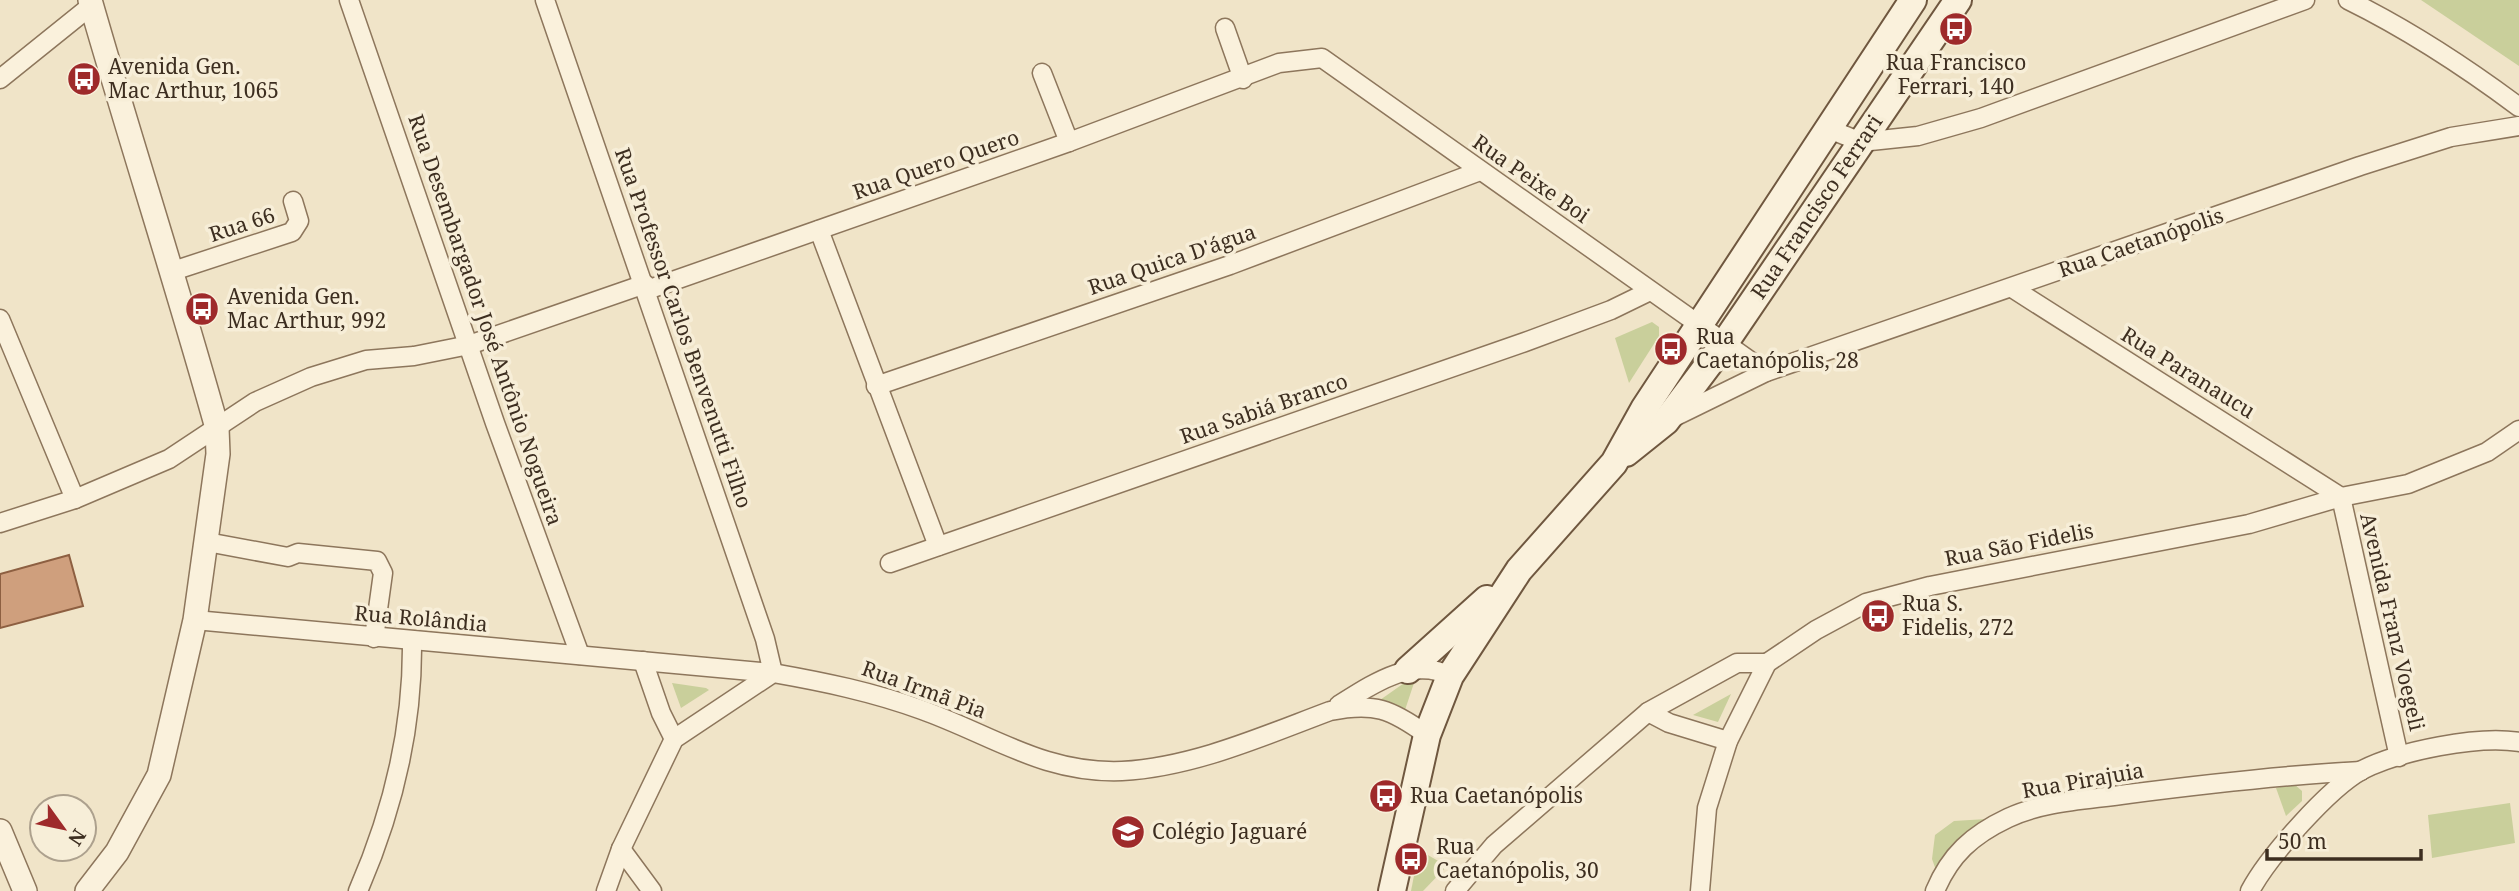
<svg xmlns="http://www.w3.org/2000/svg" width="2519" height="891" viewBox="0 0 2519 891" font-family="'Noto Serif',serif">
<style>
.green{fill:#c9cf9b}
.building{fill:#cf9f7d;stroke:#8d5f41;stroke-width:2}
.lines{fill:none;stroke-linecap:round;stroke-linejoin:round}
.minor-casing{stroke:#8d765c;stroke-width:21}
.tertiary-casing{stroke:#8d765c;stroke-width:26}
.secondary-casing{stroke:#6f573f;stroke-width:30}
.minor{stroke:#faf1dc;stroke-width:18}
.tertiary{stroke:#faf1dc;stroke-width:23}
.secondary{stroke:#faf1dc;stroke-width:26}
.labels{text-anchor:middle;stroke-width:7;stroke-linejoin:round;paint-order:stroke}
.poi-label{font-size:21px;fill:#3d2e20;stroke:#f7eed8;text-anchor:start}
.street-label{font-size:21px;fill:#3d2e20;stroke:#f7eed8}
</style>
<rect width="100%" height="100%" fill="#f0e4c8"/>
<g class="green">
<polygon points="2421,0 2519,0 2519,66 2424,2"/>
<polygon points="1652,322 1659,327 1659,336 1629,383 1615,338"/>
<polygon points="1417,674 1403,716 1380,700"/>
<polygon points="672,683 706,688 709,690 681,708"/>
<polygon points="1731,694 1718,722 1693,715"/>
<polygon points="2294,784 2302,791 2302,801 2286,816 2276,788"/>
<polygon points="2510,803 2515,843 2432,858 2428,815"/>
<polygon points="1986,819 1962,838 1937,873 1932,859 1935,835 1954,821"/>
<polygon points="1419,850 1447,866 1423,891 1411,891"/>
</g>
<polygon class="building" points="69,555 83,606 0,628 0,574"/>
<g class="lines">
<g class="minor-casing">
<g id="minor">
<polyline points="349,0 495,423 580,655"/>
<path d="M2348,0C2409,30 2464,66 2519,107"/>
<polyline points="1225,28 1243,79"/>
<polyline points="1042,73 1069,142"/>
<polyline points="0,79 92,5"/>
<polyline points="1829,129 1861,142 1918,136 1981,118 2305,0"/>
<polyline points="819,230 938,546"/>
<polyline points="173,271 292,232 299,221 293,201"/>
<polyline points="2012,288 2341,497 2399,757"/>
<polyline points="647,290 1069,142 1279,63 1322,58 1766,372"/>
<polyline points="0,319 75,499"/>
<polyline points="876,386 1230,265 1480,171"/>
<polyline points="1670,419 1766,372 2360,166 2451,137 2519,126"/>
<polyline points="0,523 75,499 169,459 255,402 311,377 366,360 414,356 469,345 645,284"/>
<polyline points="207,542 288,557 298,553 377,561 383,573 374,638"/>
<polyline points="890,563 1525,342 1611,310 1650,291"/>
<polyline points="195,620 773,673 765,639 545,0"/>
<polyline points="643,661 661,713 674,739"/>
<path d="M1339,705C1371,685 1412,656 1450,676"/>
<polyline points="1648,712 1669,723 1728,741"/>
<polyline points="621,849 652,891"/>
<path d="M358,891C393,811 413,728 412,641"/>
<path d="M606,891L621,849L674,739L773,673C824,682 873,692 922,710C992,735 1044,774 1122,771C1194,767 1263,736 1330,711C1374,702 1391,709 1427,735"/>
<polyline points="1455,891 1494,845 1648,712 1737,663 1767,663"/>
<polyline points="1700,891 1707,808 1728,741 1767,663 1816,630 1866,603 1930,586 2249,524 2341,497 2408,484 2487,452 2519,430"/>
<path d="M1935,891C1950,855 1972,835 2008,818C2044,801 2089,800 2128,794C2206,784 2282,775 2361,771"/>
<path d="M2250,891C2268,857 2329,788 2362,770C2399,751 2479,735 2519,742"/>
</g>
</g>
<g class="tertiary-casing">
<g id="tertiary">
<polyline points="0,831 25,891"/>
<path d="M87,891L117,852L159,775L195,620L218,454L217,428C177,284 131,143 90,0"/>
</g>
</g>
<g class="secondary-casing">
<g id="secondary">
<polyline points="1626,453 1666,421 1724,344 1958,0"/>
<polyline points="1408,670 1487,599"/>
<polyline points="1392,891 1427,735 1450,676 1519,570 1614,463 1644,409 1913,0"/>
</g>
</g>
<use href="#minor" class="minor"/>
<use href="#tertiary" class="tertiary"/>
<use href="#secondary" class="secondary"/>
</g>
<defs>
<g id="bus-disc" transform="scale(1.75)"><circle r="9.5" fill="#9e2a2b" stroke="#f7eed8"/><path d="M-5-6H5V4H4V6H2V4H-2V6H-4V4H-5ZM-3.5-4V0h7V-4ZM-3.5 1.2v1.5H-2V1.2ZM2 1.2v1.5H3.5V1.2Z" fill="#fff"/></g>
<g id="school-disc" transform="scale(1.75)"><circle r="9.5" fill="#9e2a2b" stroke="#f7eed8"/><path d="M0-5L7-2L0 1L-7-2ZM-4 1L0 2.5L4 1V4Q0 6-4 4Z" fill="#fff"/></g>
</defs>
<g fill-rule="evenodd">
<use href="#bus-disc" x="1956" y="29"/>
<use href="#bus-disc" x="84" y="79"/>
<use href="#bus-disc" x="202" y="309"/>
<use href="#bus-disc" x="1671" y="349"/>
<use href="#bus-disc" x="1878" y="616"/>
<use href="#bus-disc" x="1386" y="796"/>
<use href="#school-disc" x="1128" y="832"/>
<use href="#bus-disc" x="1411" y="859"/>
</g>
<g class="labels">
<g class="poi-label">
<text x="1956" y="70" text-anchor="middle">Rua Francisco<tspan x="1956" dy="24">Ferrari, 140</tspan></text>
<text x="108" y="74">Avenida Gen.<tspan x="108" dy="24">Mac Arthur, 1065</tspan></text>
<text x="227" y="304">Avenida Gen.<tspan x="227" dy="24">Mac Arthur, 992</tspan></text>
<text x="1696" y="344">Rua<tspan x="1696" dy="24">Caetanópolis, 28</tspan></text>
<text x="1902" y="611">Rua S.<tspan x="1902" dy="24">Fidelis, 272</tspan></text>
<text x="1410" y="803">Rua Caetanópolis</text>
<text x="1152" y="839">Colégio Jaguaré</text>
<text x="1436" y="854">Rua<tspan x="1436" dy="24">Caetanópolis, 30</tspan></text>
</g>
<g class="street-label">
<text transform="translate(936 165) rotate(-19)" y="7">Rua Quero Quero</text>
<text transform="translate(1531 179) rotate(35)" y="7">Rua Peixe Boi</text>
<text transform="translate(1817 207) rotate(-56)" y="7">Rua Francisco Ferrari</text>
<text transform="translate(242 225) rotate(-18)" y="7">Rua 66</text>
<text transform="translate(2141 243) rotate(-19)" y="7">Rua Caetanópolis</text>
<text transform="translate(1172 260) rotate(-19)" y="7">Rua Quica D'água</text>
<text transform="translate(485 320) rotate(71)" y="7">Rua Desembargador José Antônio Nogueira</text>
<text transform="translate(683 328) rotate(71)" y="7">Rua Professor Carlos Benvenutti Filho</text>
<text transform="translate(2188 373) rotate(32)" y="7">Rua Paranaucu</text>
<text transform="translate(1264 409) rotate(-19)" y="7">Rua Sabiá Branco</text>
<text transform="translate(2019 545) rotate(-11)" y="7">Rua São Fidelis</text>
<text transform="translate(421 619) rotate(5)" y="7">Rua Rolândia</text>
<text transform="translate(2392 622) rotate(77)" y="7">Avenida Franz Voegeli</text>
<text transform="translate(924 690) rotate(20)" y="7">Rua Irmã Pia</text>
<text transform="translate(2083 781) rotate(-10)" y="7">Rua Pirajuia</text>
</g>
</g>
<g transform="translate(63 828) rotate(123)"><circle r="33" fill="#f7eed8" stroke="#ada18e" stroke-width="2"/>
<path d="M0-5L12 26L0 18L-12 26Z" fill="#9e2a2b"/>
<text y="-10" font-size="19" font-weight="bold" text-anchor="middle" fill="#3d2e20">N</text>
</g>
<path d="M2267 849v10h154v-10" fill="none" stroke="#3d2e20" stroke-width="3.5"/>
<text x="2278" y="849" font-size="21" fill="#3d2e20" stroke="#f7eed8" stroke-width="5" paint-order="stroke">50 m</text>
</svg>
